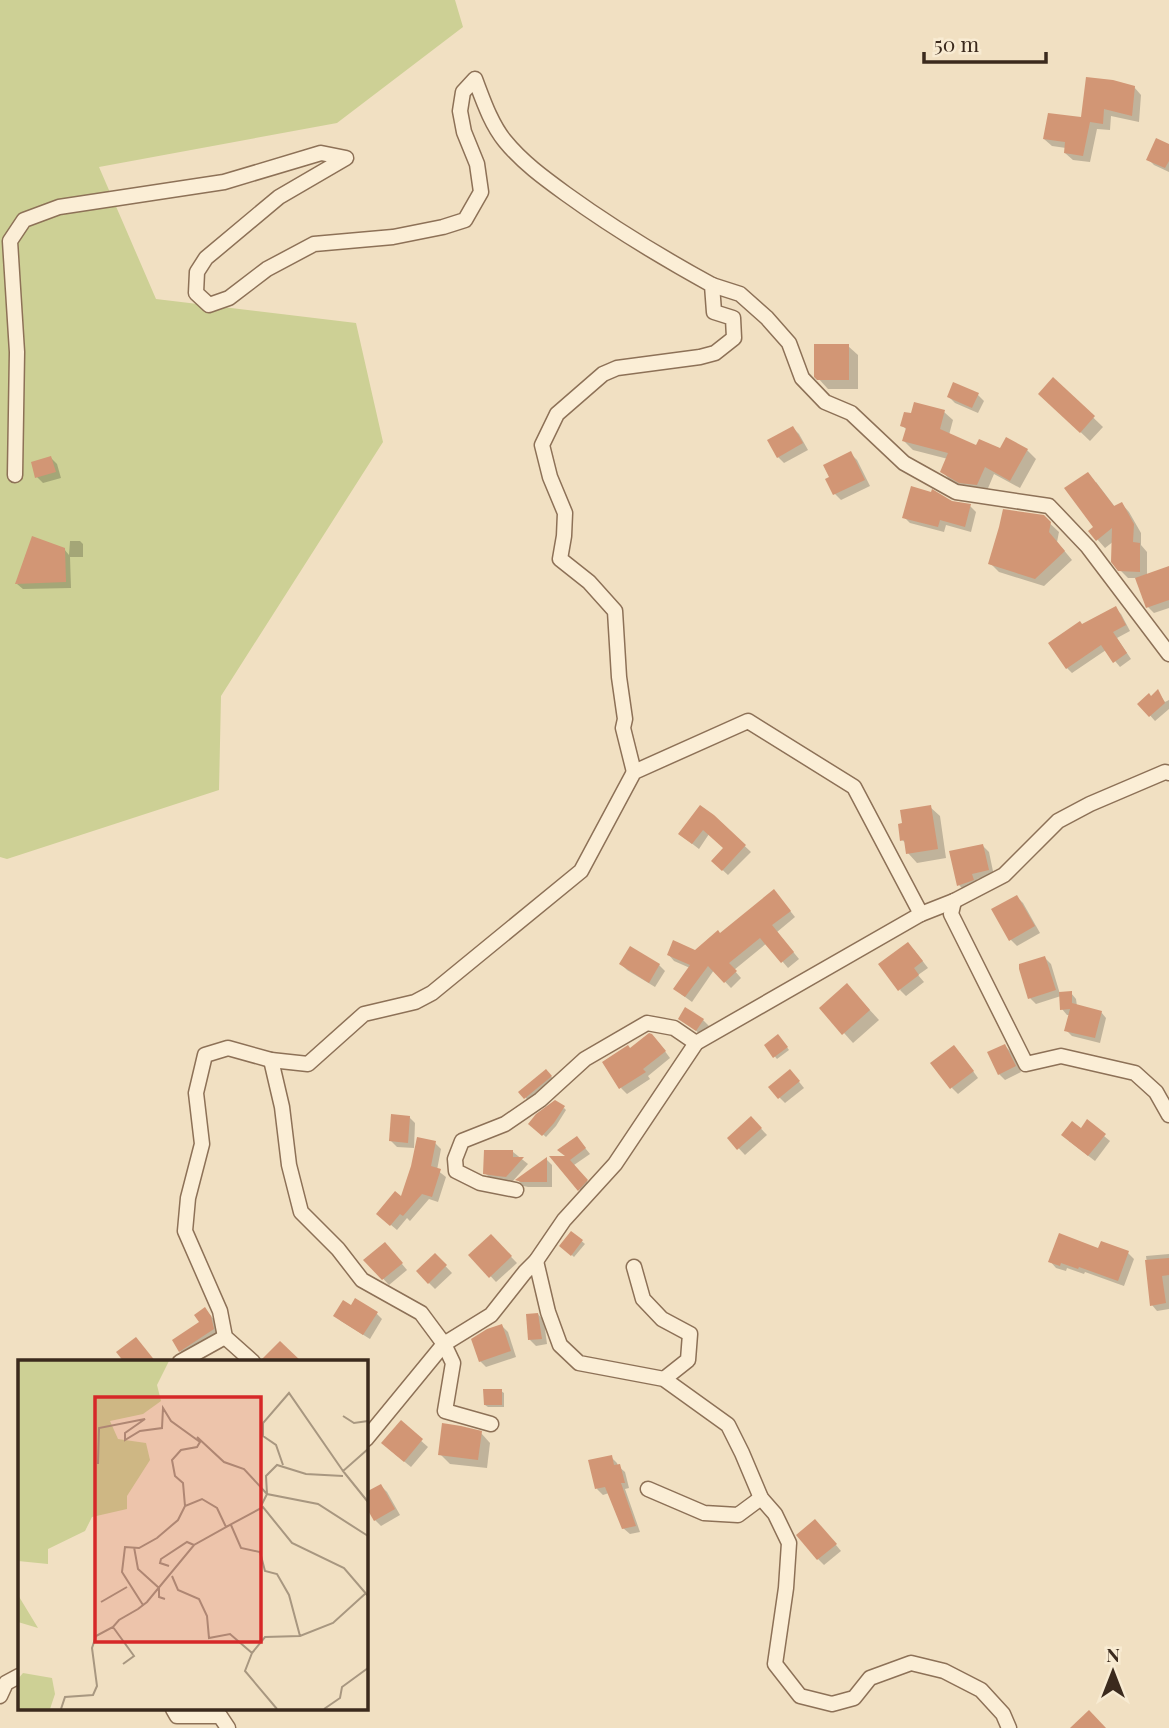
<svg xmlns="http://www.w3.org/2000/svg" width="1169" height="1728" viewBox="0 0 1169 1728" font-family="'Playfair Display',serif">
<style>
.green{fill:#cdd095}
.shadow{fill:#0003}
.building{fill:#d29675}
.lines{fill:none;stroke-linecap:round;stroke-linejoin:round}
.minor-casing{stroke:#8d7157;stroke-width:17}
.minor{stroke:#fbeed6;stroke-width:14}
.inset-road{fill:none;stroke:#a89780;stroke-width:2}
.view{fill:#d62828;fill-opacity:0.15;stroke:#d62828;stroke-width:3.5}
.inset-edge{fill:none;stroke:#3b2a1d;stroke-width:3.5}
</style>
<rect width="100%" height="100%" fill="#f1e0c2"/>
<polygon class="green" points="0,0 455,0 463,27 337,123 99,167 156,299 356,323 383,442 221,696 219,790 7,859 0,857"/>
<g class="shadow">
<polygon points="1134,87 1141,95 1139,122 1111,116 1110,130 1097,129 1090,162 1073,160 1065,153 1066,148 1052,146 1044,139 1082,119"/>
<polygon points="1169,146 1169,172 1154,165 1148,159"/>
<polygon points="848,346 858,355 858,389 828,389 816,376"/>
<polygon points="1054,380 1103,427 1090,441 1050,403"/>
<polygon points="978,395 984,401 978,413 955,403 949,397"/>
<polygon points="944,412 953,420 949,435 977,447 1001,451 1027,450 1036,459 1020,488 994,474 986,493 970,491 950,480 942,471 948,459 913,450 904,441 907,430 902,425"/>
<polygon points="793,428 799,434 808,450 784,463 778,457"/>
<polygon points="851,454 857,460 870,486 841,500 835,494 828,480"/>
<polygon points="51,458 57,464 61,478 43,483 37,477"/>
<polygon points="1096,482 1115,507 1122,504 1129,512 1141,533 1141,545 1147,552 1147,576 1169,571 1169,608 1154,613 1148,607 1137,578 1128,578 1120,570 1114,541 1105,548 1090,531 1095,527"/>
<polygon points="951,502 970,506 976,512 971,532 946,525 944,532 910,523 904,517"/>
<polygon points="1043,517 1059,532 1057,542 1072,560 1044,586 999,572 990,563"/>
<polygon points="70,541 80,541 83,544 83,557 70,557 71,588 23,589 17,584 64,549 69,555"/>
<polygon points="1116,609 1121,614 1130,631 1117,638 1131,659 1120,667 1106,650 1072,673 1067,668 1082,626"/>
<polygon points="1158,692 1165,702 1169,700 1169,709 1155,721 1140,704"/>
<polygon points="930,807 940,816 946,858 917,863 908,853 907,844 902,840"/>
<polygon points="713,816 751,852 728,875 715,863 725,848 709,834 699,849 686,839"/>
<polygon points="983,846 989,852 994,876 977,879 979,886 965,891 959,885"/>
<polygon points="779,897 795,917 777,932 799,959 788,968 767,943 734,970 741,978 731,988 714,970 692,1002 681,994 690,968 674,961 669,955 695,952"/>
<polygon points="1017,897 1023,903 1040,933 1017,946 1011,940"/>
<polygon points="631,948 659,965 665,971 655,987 627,970 621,964"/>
<polygon points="914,950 928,968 918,975 924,982 906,996 900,990"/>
<polygon points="1045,958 1051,964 1060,994 1071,993 1076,999 1077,1006 1101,1012 1106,1018 1100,1043 1072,1036 1066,1030 1070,1015 1067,1015 1062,1009 1061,996 1036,1004 1030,998 1019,966"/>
<polygon points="856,995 879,1020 853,1043 844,1033"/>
<polygon points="680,1019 703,1020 709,1026 703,1036"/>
<polygon points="781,1039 789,1050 777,1059 766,1046"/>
<polygon points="658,1042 670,1058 648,1076 650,1079 627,1094 621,1088 631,1050"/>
<polygon points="1005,1046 1011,1052 1021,1072 1005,1080 999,1074"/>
<polygon points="960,1053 978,1078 958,1094 952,1088"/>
<polygon points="546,1071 557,1083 531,1104 521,1092"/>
<polygon points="796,1078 804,1088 785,1103 779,1097"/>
<polygon points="564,1108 566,1110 556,1126 546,1137 531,1124"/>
<polygon points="409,1117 415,1123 414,1148 397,1147 391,1141"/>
<polygon points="751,1118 767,1135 745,1155 729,1138"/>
<polygon points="1104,1136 1110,1141 1095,1161 1069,1141"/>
<polygon points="435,1143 441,1149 437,1170 446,1177 438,1202 429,1199 410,1221 407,1218 397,1230 384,1219 401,1199 413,1166"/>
<polygon points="581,1143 590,1154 574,1165 591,1186 584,1194 579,1189 568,1158"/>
<polygon points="513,1152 528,1164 512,1182 491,1179 485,1173"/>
<polygon points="546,1159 552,1165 552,1187 528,1187 523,1186 518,1180"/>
<polygon points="572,1233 585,1244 574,1257 562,1246"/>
<polygon points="491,1236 517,1263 496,1282 471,1255"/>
<polygon points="1099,1250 1128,1253 1134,1259 1124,1286 1085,1272 1084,1274 1067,1268 1066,1271 1056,1268 1050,1261"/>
<polygon points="391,1251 407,1270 389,1285 366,1260"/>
<polygon points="1169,1254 1169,1309 1157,1311 1152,1305 1146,1256"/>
<polygon points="435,1255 452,1273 435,1289 418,1272"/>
<polygon points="352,1308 376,1313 382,1319 370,1339 341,1321 335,1315"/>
<polygon points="205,1309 217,1323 219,1335 186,1357 180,1351 201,1323"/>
<polygon points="538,1314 544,1321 547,1344 536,1346 530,1340"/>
<polygon points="502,1326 508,1332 516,1357 486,1367 480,1361"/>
<polygon points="501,1391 504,1393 504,1407 488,1407 485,1405"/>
<polygon points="366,1397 368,1434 366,1437"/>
<polygon points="401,1423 428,1447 411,1467 389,1449"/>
<polygon points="481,1433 490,1443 487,1468 450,1464 440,1454"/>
<polygon points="611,1457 617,1463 618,1466 625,1472 629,1488 625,1489 640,1532 630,1534 623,1528 609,1493 603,1495 597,1489"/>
<polygon points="381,1486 387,1492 400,1515 381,1526 375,1520 366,1504 366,1494"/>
<polygon points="821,1527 841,1551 824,1565 818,1559"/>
</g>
<g class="building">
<polygon points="1086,77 1113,80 1135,86 1132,116 1104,109 1103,124 1090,122 1083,156 1064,153 1065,142 1043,139 1048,113 1081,117"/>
<polygon points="1156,138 1169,144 1169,161 1165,168 1146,160"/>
<polygon points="814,344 849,344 849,380 817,380 814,377"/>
<polygon points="1053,377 1095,416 1080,433 1038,394"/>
<polygon points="953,382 979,393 972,408 947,397"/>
<polygon points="914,402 945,410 940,429 976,445 979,439 1000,448 1006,437 1028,449 1010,481 985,467 977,485 959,483 940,472 948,453 902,441 906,428 900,426 904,412 911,413"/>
<polygon points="793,426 803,443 777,458 767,440"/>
<polygon points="851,451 865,480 833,495 825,479 829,477 823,465"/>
<polygon points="51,456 56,472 35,478 31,462"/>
<polygon points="1088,472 1114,506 1122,502 1134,524 1133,542 1140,543 1140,572 1118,571 1111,562 1112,528 1096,541 1088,531 1093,527 1064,488"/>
<polygon points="911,486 931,492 932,489 952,501 971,504 965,527 940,520 938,527 902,518"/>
<polygon points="1003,509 1044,515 1051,522 1049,532 1065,551 1035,579 988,564 999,527"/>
<polygon points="32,536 65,548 66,582 15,584"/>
<polygon points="1169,566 1169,600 1146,608 1135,578"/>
<polygon points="1116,606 1126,625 1113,632 1127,653 1113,663 1101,645 1066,669 1048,643 1080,621 1082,624"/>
<polygon points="1158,689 1165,703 1149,717 1137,704 1149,693 1151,696"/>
<polygon points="700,805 714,815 746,845 722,871 711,861 723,848 703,830 692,844 678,834"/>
<polygon points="931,805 938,849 906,854 904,840 900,841 898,824 902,823 900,810"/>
<polygon points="983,844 989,870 972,874 974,880 957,886 949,851"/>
<polygon points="774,889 791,911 772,925 794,952 781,963 760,938 729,963 737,971 724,983 708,966 685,997 673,989 690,965 667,955 673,940 695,950 718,930 720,933"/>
<polygon points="1017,895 1035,926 1009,941 991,909"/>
<polygon points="908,942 923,961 914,968 919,975 898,991 878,964"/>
<polygon points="630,946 660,964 649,983 619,964"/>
<polygon points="1045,956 1056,990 1028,999 1019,969 1019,964"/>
<polygon points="847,983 870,1010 842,1035 819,1008"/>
<polygon points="1072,991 1072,1003 1102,1011 1095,1038 1064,1031 1070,1009 1060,1010 1059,992"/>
<polygon points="685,1007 704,1019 696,1031 678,1019"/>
<polygon points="649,1033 652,1034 666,1051 643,1069 646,1072 619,1089 602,1062 628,1045 630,1048"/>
<polygon points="778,1034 788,1047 773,1058 764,1045"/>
<polygon points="1005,1044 1016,1066 998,1075 987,1052"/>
<polygon points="954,1045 974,1071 950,1089 930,1063"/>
<polygon points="546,1069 552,1076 524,1099 518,1092"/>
<polygon points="790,1069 800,1081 778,1099 768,1087"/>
<polygon points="555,1100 565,1106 554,1123 542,1136 528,1124 536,1114"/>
<polygon points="391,1114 410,1116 408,1143 389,1141"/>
<polygon points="751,1116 762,1128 737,1150 727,1138"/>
<polygon points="1087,1119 1106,1134 1088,1156 1061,1135 1072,1121 1081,1128"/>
<polygon points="577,1136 586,1148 570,1160 588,1180 578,1191 549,1156 565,1156 557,1150"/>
<polygon points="417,1137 436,1141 431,1166 441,1169 432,1197 422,1194 403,1216 400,1214 390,1226 376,1214 395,1191 401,1196 411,1166"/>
<polygon points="484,1150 513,1150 513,1157 524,1157 506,1177 497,1176 483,1174"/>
<polygon points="547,1157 547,1182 521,1182 515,1180"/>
<polygon points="571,1231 583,1240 571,1256 559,1246"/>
<polygon points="1059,1233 1098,1248 1101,1241 1129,1251 1118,1281 1079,1267 1078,1269 1061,1263 1060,1266 1048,1262"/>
<polygon points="491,1234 512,1256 489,1278 468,1255"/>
<polygon points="385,1242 403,1263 382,1280 363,1260"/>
<polygon points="435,1253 447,1265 428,1284 416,1271"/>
<polygon points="1169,1258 1169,1275 1162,1276 1166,1303 1150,1306 1145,1260"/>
<polygon points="355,1298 378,1312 363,1335 333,1316 343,1300 351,1305"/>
<polygon points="205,1307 211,1316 214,1329 179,1352 172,1340 199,1322 194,1315"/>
<polygon points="538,1313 542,1339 528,1340 526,1314"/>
<polygon points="502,1324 511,1351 479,1362 471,1339 487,1329"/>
<polygon points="136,1337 156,1362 124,1362 116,1352"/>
<polygon points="280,1341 302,1362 262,1362 262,1359"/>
<polygon points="483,1389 502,1389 502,1405 484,1405"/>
<polygon points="401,1420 423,1439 404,1462 381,1443"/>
<polygon points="442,1423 461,1426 482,1431 478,1460 438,1455"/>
<polygon points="612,1455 614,1465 620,1464 625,1483 621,1483 636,1526 622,1529 605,1487 595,1489 588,1460"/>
<polygon points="381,1484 395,1509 374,1521 366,1507 366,1492"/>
<polygon points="815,1519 837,1544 817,1560 796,1535"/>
<polygon points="1089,1710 1106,1728 1070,1728"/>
</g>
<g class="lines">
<g class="minor-casing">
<g id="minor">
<polyline points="712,285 740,294 767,318 789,343 802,378 825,402 851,413 904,463 956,492 1049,506 1088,547 1169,654"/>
<path d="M15,475L17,352L10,241L24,220L59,207L224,182L321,153L346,158L279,197L206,258L197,272L196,293L209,305L229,298L267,269L314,244L393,237L443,227L465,220L481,192L477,164L464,132L460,111L463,92L475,79C483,100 491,124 505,141C522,162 544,178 566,194C613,228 661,257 712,285L714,312L733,318L734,338L715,353L700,357L617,368L603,374L557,414L542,445L550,477L565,513L564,536L560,559L589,582L615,611L619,677L625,719L623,728L634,772"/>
<polyline points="954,901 951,914 1026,1064 1061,1056 1135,1073 1156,1092 1169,1115"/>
<polyline points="921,914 954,901 1004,875 1058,821 1090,804 1165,772 1169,773"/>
<polyline points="271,1060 282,1107 289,1165 301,1212 338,1249 362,1280 421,1313 444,1344 453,1363 445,1411 491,1424"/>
<polyline points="516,1190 480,1183 456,1171 455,1159 462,1141 505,1124 540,1100 585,1059 647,1023 674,1028 696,1043"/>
<polyline points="536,1261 548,1312 560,1345 579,1363 664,1379 728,1425 742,1453 761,1498 775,1514 789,1543 786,1588 775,1664 800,1696 832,1704 854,1698 870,1678 911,1663 944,1671 981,1690 1003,1714 1009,1728"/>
<polyline points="634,1267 643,1299 662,1319 690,1334 688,1360 664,1379"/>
<polyline points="180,1362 225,1337"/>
<polyline points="253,1362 225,1337 220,1311 185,1231 188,1198 202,1144 196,1093 205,1055 228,1048 271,1060 308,1064 364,1014 415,1002 432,993 581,871 634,772 748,721 854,787 921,914 696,1043 615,1164 564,1220 536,1261 525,1272 491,1315 444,1344 366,1439"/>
<polyline points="648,1489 704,1513 738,1515 761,1498"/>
<polyline points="0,1696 6,1683 19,1676"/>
<polyline points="173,1709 177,1716 220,1716 228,1728"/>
</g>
</g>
<use href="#minor" class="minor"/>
</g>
<g transform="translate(18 1360)">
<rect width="350" height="350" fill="#f1e0c2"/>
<path d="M0,1H151L139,25L143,41L125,54L92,61L100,79L128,83L132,100L109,136V149L74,157L67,171L30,189V204L0,201ZM0,235L20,268L0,262ZM5,313L34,318L37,334L32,349H0V319Z" fill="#cdd095"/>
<path class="inset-road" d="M325,56L336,63L350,61M179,77L206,102L226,109L249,134L300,144L350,176M350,89L325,111L350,142M80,104L81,68L127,59L107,73V80L122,71L144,68L145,48L153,61L182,82L179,87L163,90L154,100L157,116L165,123L167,146M265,105L258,85L245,76V63L271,33L325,111M243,146L249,134L248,116L259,105L288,114L325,116M213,165L223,188L242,192L247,211L259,214L271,235L282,276M208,167L245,147L274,183L326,208L350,236M116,187L120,209L141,228V237L147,239M151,206L142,203L143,199L169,182L176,185M154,216L160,230L181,239L189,256L191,278L212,274L234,293M83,242L109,227M95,267L116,296L105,304M43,349L47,337L75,335L79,326L74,288L78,276L95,267L101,260L120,249L129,242L176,185L208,167L199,148L184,139L167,146L160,160L139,178L121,188L107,187L104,212L125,245M259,349L227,311L234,293L247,277L282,276L315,263L348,233M306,349L322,338L324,327L350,308"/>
<path class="view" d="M77,37H243V282H77Z"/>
<rect width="350" height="350" class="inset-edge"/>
</g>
<g transform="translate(1113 1672)" stroke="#f8ebd2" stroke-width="5" paint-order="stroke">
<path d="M0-5L12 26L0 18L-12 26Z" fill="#3b2a1d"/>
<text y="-10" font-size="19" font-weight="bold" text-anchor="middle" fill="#3b2a1d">N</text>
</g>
<path d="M924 52v10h122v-10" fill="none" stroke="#3b2a1d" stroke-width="3.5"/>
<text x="934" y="52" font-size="21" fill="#3b2a1d" stroke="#f8ebd2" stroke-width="5" paint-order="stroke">50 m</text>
</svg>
